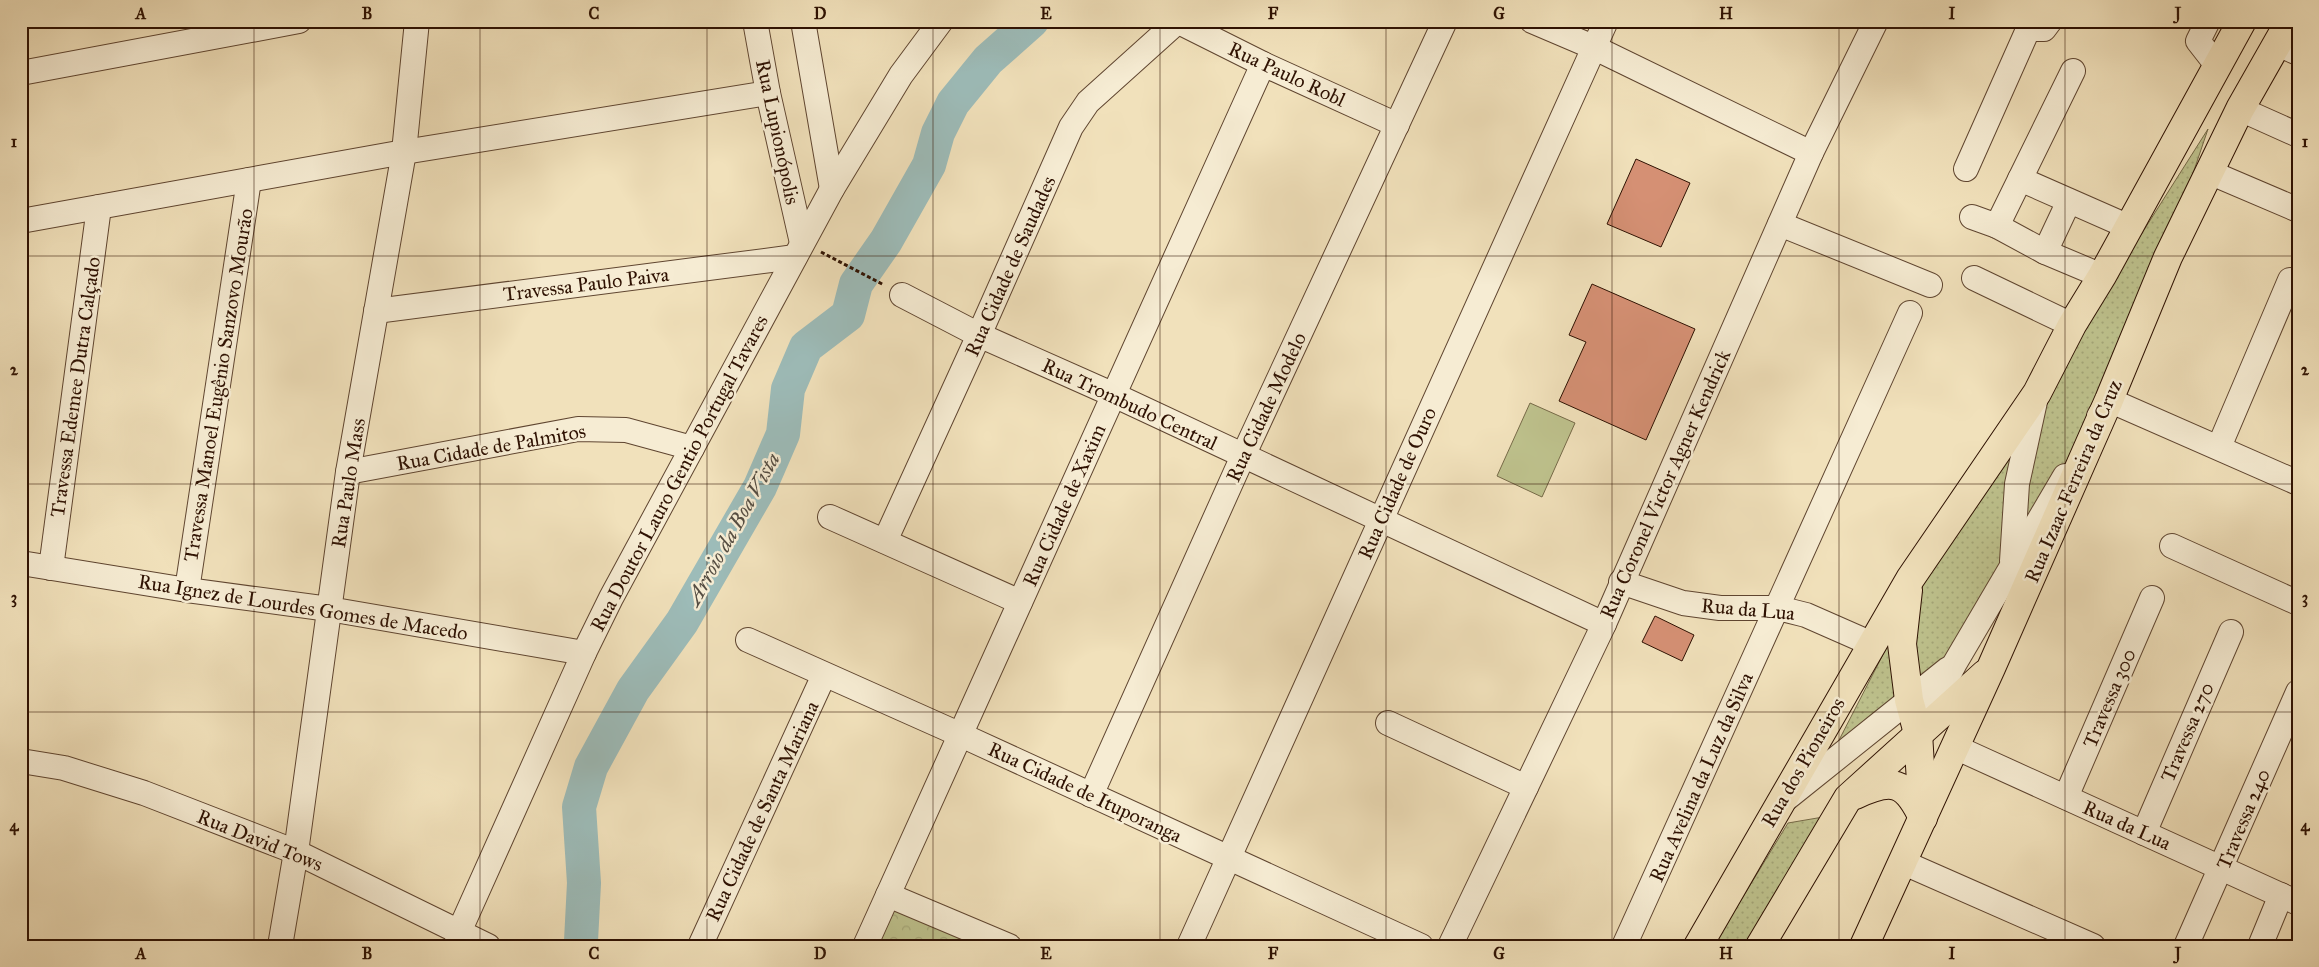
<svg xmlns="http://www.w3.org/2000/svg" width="2319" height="967" viewBox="0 0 2319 967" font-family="'IM FELL Great Primer',serif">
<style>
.grass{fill:url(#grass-dots);stroke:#766a48}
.park{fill:url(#park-crowns);stroke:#766a48}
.pitch{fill:#bec28d;stroke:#766a48}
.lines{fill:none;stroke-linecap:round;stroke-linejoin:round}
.river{stroke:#9dbcb9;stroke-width:34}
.building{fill:#d59074;stroke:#2e1102}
.minor-casing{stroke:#5f4530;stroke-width:26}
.major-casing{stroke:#2e1102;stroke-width:30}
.path{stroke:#2e1102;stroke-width:3;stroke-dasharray:4 2.5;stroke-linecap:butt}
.minor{stroke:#f6ecd3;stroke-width:24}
.major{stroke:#f1e1bb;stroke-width:28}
.grid{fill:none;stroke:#2e1102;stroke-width:1;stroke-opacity:0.55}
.labels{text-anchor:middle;stroke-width:5;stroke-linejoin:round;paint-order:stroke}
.street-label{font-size:20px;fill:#2e1102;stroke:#f6ecd3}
.water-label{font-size:21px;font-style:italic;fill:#554d42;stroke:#f6ecd3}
.neatline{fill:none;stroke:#2e1102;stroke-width:2}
.grid-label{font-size:16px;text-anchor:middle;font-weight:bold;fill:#2e1102}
</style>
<defs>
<pattern id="grass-dots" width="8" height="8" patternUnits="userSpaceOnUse" patternTransform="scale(1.25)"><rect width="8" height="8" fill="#bec28d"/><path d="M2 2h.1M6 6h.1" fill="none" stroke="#a4a678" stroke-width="1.8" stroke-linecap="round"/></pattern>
<pattern id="park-crowns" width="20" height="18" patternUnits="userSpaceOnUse" patternTransform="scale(1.25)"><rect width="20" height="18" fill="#bec28d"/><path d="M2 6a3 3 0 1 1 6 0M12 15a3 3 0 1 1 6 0" fill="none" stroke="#a4a678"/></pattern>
</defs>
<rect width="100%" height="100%" fill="#f1e1bb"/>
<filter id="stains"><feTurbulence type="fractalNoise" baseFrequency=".004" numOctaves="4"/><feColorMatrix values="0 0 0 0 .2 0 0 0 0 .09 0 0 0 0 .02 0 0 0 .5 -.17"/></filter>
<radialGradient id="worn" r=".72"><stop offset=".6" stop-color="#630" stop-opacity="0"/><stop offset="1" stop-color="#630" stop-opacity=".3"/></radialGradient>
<g class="grass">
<polygon points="2208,129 2161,268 2106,401 2016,556 2040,394"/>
<polygon points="2032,406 2008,567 1956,657 1913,691 1914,579"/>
<polygon points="1891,639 1896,697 1837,744"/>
<polygon points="1829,816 1754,946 1713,946 1788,823"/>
</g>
<polygon class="park" points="892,900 989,946 872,946"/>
<polygon class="pitch" points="1530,403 1575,423 1542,497 1497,476"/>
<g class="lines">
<polyline class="river" points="581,941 584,883 579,807 591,767 633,690 682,622 760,487 783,434 788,389 806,347 848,315 856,284 886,241 929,165 938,133 953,103 988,60 1032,21"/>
</g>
<g class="building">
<polygon points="1636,159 1690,183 1661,247 1607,224"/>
<polygon points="1592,284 1695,329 1646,440 1559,401 1586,342 1569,335"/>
<polygon points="1655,616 1694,635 1682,661 1642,642"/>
</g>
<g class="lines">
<g class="minor-casing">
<g id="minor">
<polyline points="755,21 768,93 802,243"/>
<polyline points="803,21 832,189"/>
<polyline points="1177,21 1263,64 1397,125"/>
<polyline points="1532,21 1593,47 1811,153"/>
<polyline points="2208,21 2198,41 2216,64"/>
<polyline points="2277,44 2298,53"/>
<polyline points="21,73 299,21"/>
<polyline points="2240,109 2298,135"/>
<polyline points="1966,169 2026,34 2030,29 2044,29 2050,21"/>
<polyline points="2209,172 2298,210"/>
<polyline points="2020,179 2129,227"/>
<polyline points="1972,217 1997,226 2073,71"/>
<polyline points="21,221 404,152 768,93"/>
<polyline points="1780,224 1930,285"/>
<polyline points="1997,226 2045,252 2102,276"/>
<polyline points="2045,252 2069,201"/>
<polyline points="1974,278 2072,325"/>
<polyline points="902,295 979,335 1114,395 1604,624"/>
<polyline points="376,311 795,257"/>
<polyline points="2099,416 2109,400 2298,483"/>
<polyline points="2219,447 2290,280"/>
<polyline points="348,472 578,429 626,430 692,448"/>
<polyline points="830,517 1020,602"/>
<polyline points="885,541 979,335 1071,127 1088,102 1178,21"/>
<polyline points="2172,546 2298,603"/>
<polyline points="2012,561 2017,484 2036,397"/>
<polyline points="21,563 187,590 329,609 584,653"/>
<polyline points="51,568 99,207"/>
<polyline points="1621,582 1683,603 1720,608 1778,608 1806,615 1872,644"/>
<polyline points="187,590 249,180"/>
<polyline points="748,640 961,735 1421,946"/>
<polyline points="1388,723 1526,787"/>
<polyline points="1920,729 1955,663 2065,476"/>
<polyline points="1955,747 2298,903"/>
<polyline points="21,761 64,768 144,793 296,852 488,946"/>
<polyline points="1091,795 1243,456 1445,21"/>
<polyline points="2066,797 2152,598"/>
<polyline points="1787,798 1948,669"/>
<polyline points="2144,833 2231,632"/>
<polyline points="1902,862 2093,946"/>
<polyline points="888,895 1009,946"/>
<polyline points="280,946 296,852 348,472 404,152 417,21"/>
<polyline points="456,946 459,932 584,653 611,598 832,189 901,75 941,21"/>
<polyline points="700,946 824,675"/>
<polyline points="865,946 1263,64"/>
<polyline points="1189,946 1606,21"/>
<polyline points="1450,946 1604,624 1811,153 1876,21"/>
<polyline points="1624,946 1910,313"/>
<polyline points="2186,946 2298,692"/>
<polyline points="2260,946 2281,895"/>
</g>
</g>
<g class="major-casing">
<g id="major">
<polyline points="1908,590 1902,644 1909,700 1918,733 1923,815"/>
<path d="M1855,795C1892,778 1905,780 1923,818"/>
<polyline points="1698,946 1910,579 2037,393 2072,325 2102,276 2242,21"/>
<polyline points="1760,946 1848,798 1985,674"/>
<polyline points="1864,946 1991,668 2109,400 2168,257 2240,109 2290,21"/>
</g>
</g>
<polyline class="path" points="821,252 884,285"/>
<use href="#minor" class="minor"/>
<use href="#major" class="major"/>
</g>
<path class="grid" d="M254,21V946M480,21V946M707,21V946M933,21V946M1160,21V946M1386,21V946M1612,21V946M1839,21V946M2065,21V946M21,256H2298M21,484H2298M21,712H2298"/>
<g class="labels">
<g class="street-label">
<text transform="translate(1287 74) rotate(25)" y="7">Rua Paulo Robl</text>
<text transform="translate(778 132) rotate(78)" y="7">Rua Lupionópolis</text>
<text transform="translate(1010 266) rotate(-66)" y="7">Rua Cidade de Saudades</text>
<text transform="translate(586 284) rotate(-7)" y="7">Travessa Paulo Paiva</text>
<text transform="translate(218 385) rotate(-81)" y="7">Travessa Manoel Eugênio Sanzovo Mourão</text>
<text transform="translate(75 387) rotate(-82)" y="7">Travessa Edemee Dutra Calçado</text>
<text transform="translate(1130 404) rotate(25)" y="7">Rua Trombudo Central</text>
<text transform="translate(1266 407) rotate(-65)" y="7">Rua Cidade Modelo</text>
<text transform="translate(491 447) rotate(-10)" y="7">Rua Cidade de Palmitos</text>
<text transform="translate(679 473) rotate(-62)" y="7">Rua Doutor Lauro Gentio Portugal Tavares</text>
<text transform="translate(2073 481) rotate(-67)" y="7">Rua Izaac Ferreira da Cruz</text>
<text transform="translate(348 483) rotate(-81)" y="7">Rua Paulo Mass</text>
<text transform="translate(1397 483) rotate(-66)" y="7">Rua Cidade de Ouro</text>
<text transform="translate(1665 484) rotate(-66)" y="7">Rua Coronel Victor Agner Kendrick</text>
<text transform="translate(1064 505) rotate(-66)" y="7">Rua Cidade de Xaxim</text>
<text transform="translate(303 607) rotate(9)" y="7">Rua Ignez de Lourdes Gomes de Macedo</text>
<text transform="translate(1748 609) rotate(5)" y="7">Rua da Lua</text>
<text transform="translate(2109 698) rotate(-67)" y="7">Travessa 300</text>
<text transform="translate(2187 732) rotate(-67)" y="7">Travessa 270</text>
<text transform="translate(1803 762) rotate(-60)" y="7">Rua dos Pioneiros</text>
<text transform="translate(1701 777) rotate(-66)" y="7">Rua Avelina da Luz da Silva</text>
<text transform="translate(1085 792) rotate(25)" y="7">Rua Cidade de Ituporanga</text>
<text transform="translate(762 811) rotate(-65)" y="7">Rua Cidade de Santa Mariana</text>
<text transform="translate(2243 819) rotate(-67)" y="7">Travessa 240</text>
<text transform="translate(2127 825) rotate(24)" y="7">Rua da Lua</text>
<text transform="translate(260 840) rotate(22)" y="7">Rua David Tows</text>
</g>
<g class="water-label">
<text transform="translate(733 529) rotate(-61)" y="7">Arroio da Boa Vista</text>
</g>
</g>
<rect width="2319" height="967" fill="none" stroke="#f1e1bb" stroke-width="55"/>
<rect x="28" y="28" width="2264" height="912" class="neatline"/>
<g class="grid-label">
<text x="141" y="19">A</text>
<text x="367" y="19">B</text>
<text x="594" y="19">C</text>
<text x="820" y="19">D</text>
<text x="1046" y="19">E</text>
<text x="1273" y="19">F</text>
<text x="1499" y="19">G</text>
<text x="1726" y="19">H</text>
<text x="1952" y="19">I</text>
<text x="2178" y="19">J</text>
<text x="14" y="147">1</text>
<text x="2305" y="147">1</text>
<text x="14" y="375">2</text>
<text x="2305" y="375">2</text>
<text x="14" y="603">3</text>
<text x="2305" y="603">3</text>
<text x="14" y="831">4</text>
<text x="2305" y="831">4</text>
<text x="141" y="959">A</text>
<text x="367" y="959">B</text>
<text x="594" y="959">C</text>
<text x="820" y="959">D</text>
<text x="1046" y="959">E</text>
<text x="1273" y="959">F</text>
<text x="1499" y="959">G</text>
<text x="1726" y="959">H</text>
<text x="1952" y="959">I</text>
<text x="2178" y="959">J</text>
</g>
<rect width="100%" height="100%" filter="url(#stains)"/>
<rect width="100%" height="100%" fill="url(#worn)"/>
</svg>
